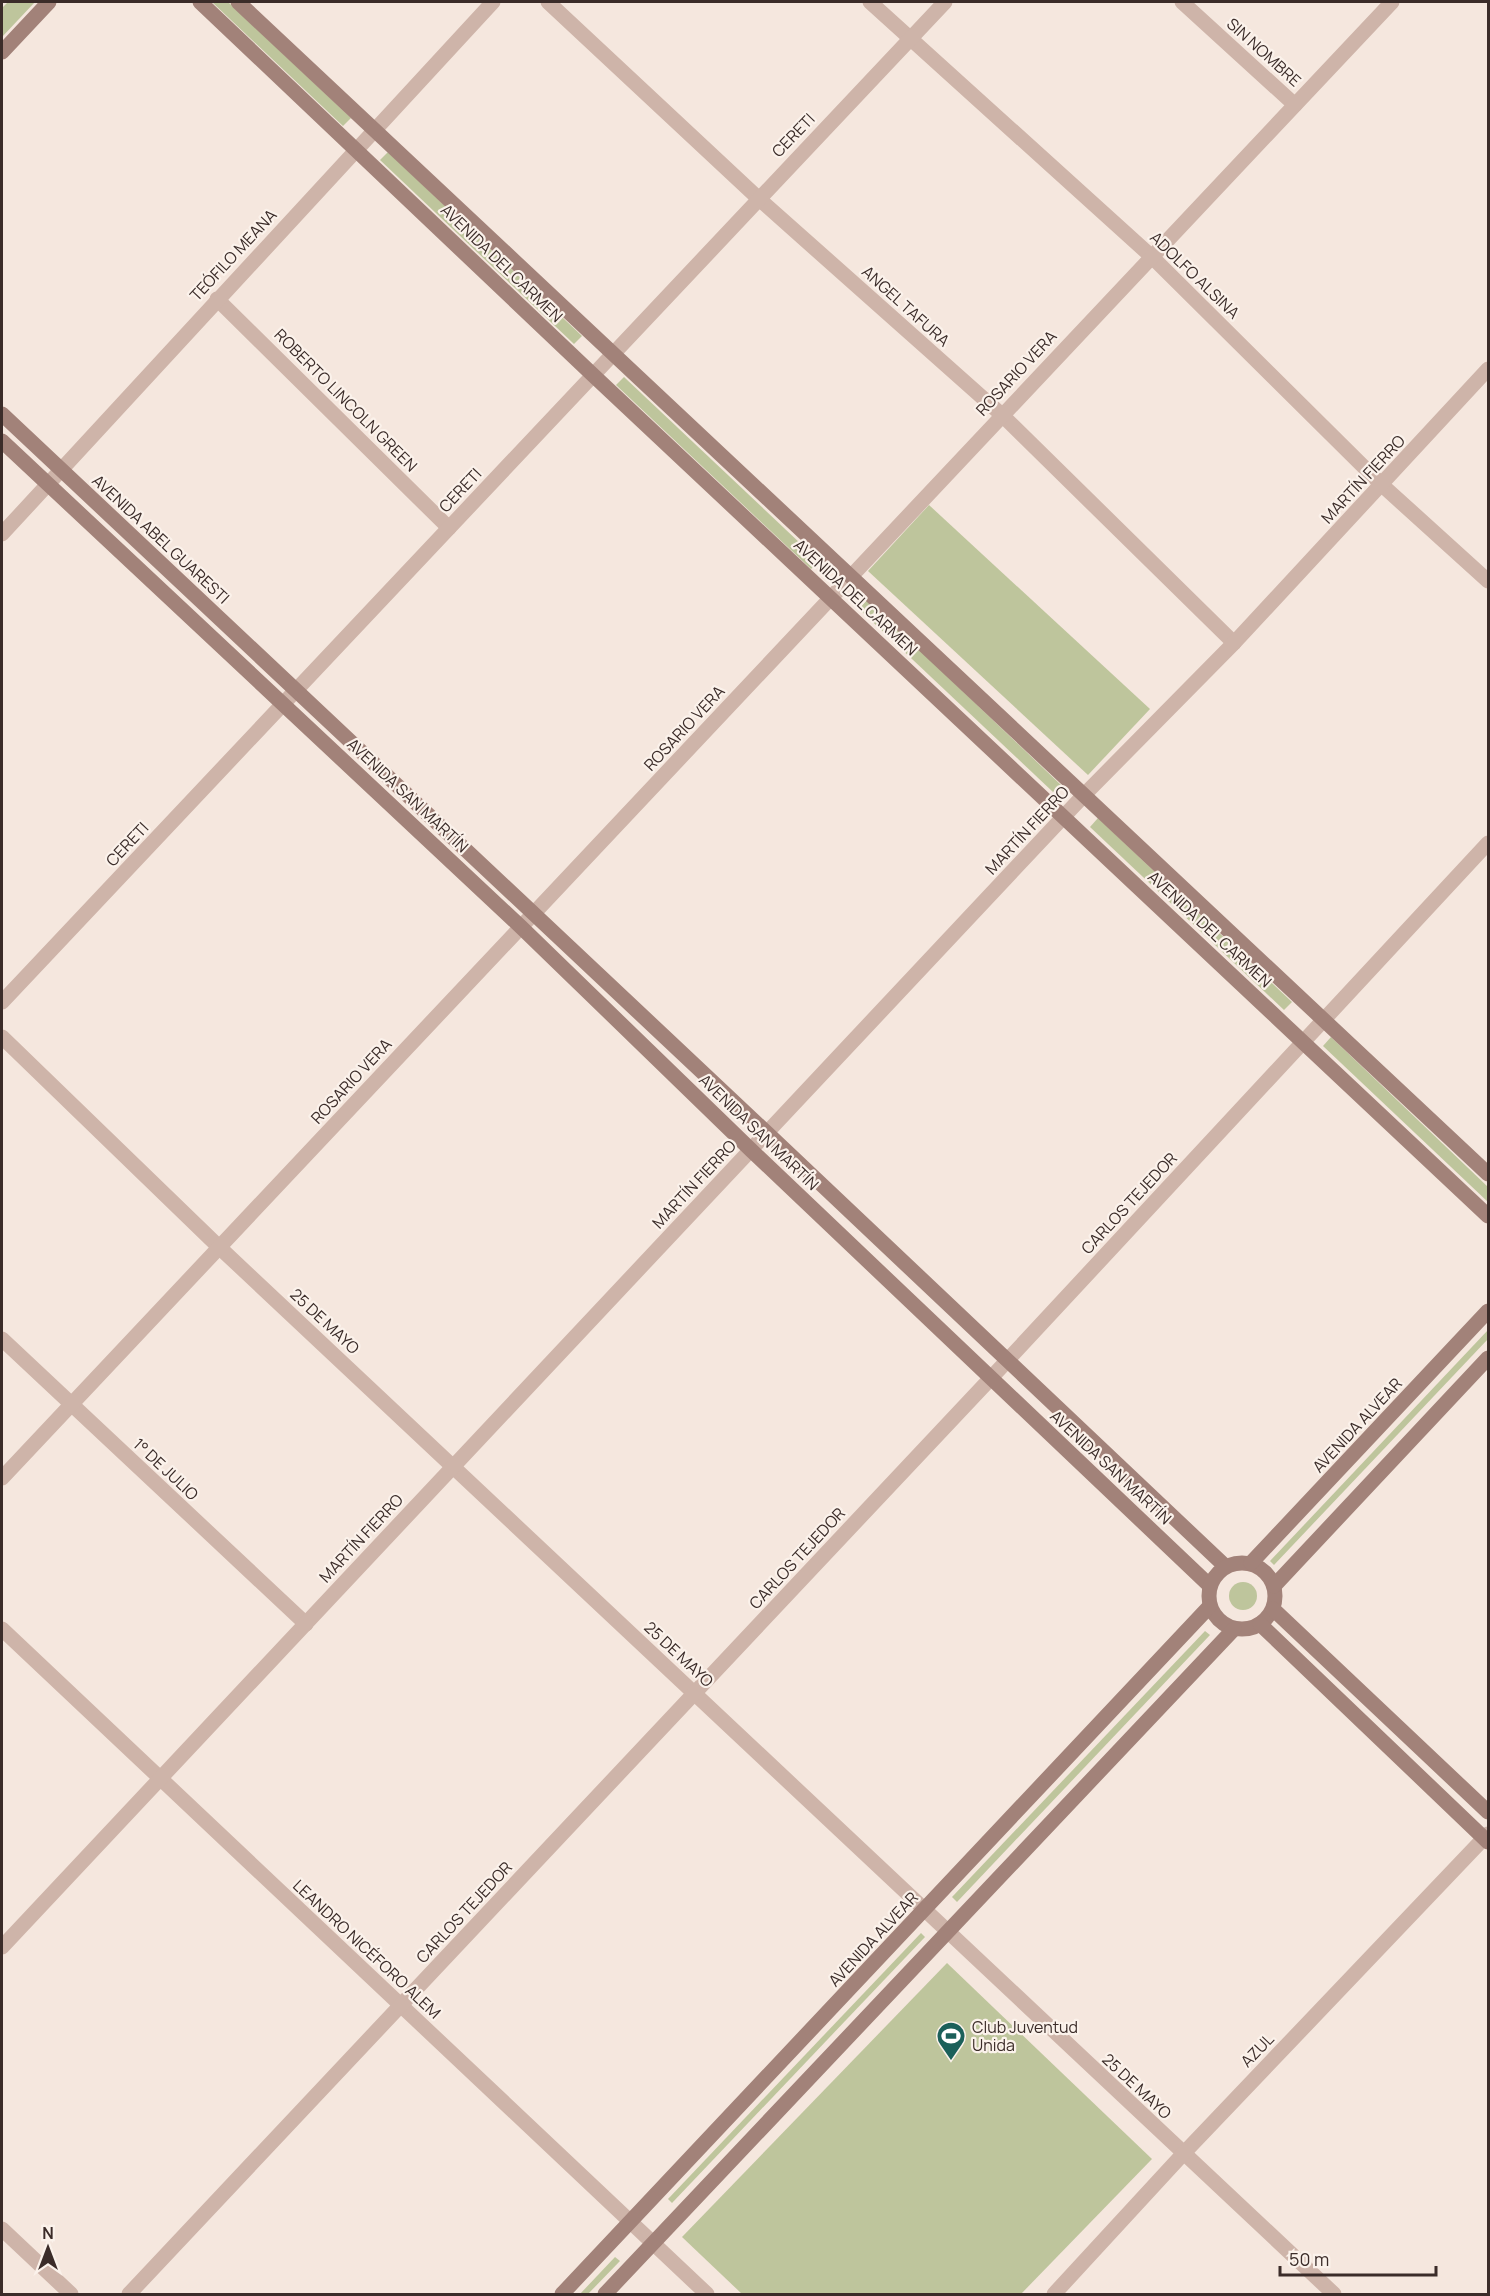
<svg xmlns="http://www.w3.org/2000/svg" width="1490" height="2296" viewBox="0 0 1490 2296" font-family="Manrope,sans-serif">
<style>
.green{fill:#bec59c}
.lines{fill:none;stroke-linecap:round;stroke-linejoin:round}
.minor{stroke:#ceb4a9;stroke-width:15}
.secondary{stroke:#a28279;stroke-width:15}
.labels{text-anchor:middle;stroke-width:4.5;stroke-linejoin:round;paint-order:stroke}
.street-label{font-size:16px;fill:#3b2c29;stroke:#fbf2eb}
.poi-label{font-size:16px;fill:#3b2c29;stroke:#fbf2eb;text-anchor:start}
</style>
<rect width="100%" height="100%" fill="#f5e7de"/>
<g class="green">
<polygon points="8,2 35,2 2,37 2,8"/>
<polygon points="212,2 228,2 351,118 343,126"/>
<polygon points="388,152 582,336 574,344 380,160"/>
<polygon points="624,377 819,561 811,569 616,385"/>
<polygon points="929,505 1150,709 1088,775 868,571"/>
<polygon points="867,600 1061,785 1053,792 859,609"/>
<polygon points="1098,818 1292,1002 1284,1010 1090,827"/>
<polygon points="1331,1037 1488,1187 1488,1202 1323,1046"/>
<polygon points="1488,1330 1488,1339 1274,1565 1270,1561"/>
<circle cx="1243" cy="1596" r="14"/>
<polygon points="1205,1631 1210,1635 957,1902 952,1897"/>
<polygon points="921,1933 925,1937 672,2203 668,2199"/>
<polygon points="947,1963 1152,2159 1021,2294 742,2294 682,2237"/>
<polygon points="615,2257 620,2261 588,2294 580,2294"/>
</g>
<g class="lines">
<g class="minor">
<polyline points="548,2 758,198 1002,415 1234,643"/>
<polyline points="870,2 1151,256 1382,485 1488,581"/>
<polyline points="1182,2 1295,105"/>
<polyline points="217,299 449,528"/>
<polyline points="2,534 493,2"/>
<polyline points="2,1002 945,2"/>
<polyline points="2,1037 219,1247 1334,2294"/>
<polyline points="2,1339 306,1624"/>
<polyline points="2,1478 1392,2"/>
<polyline points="2,1629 707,2294"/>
<polyline points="2,1947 1084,795 1234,643 1488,369"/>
<polyline points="2,2229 71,2294"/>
<polyline points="129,2294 991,1378 1488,843"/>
<polyline points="1054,2294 1183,2154 1488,1834"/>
</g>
<g class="secondary">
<polyline points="200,2 593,375 1488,1216"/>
<polyline points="238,2 1488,1174"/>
<polyline points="2,52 49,2"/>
<polyline points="2,414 767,1133 1225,1566"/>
<polyline points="2,441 521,927 751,1150 1209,1585"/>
<circle cx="1242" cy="1596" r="33"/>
<polyline points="1251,1563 1488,1311"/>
<polyline points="1274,1586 1488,1358"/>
<polyline points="1273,1609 1488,1812"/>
<polyline points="1260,1624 1488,1842"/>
<polyline points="562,2294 1209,1607"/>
<polyline points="605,2294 1234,1629"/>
</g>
</g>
<defs>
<g id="stadium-pin" transform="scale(1.5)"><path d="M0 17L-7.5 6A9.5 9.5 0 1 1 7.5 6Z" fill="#1b605a" stroke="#fbf2eb"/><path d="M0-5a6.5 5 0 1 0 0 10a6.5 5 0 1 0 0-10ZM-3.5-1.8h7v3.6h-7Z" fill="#fff"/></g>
</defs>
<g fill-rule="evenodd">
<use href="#stadium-pin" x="951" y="2036"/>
</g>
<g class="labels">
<g class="street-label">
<text transform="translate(1264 52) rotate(42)" y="6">SIN NOMBRE</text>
<text transform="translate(793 135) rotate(-46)" y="6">CERETI</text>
<text transform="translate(233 255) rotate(-47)" y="6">TEÓFILO MEANA</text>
<text transform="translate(502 263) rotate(44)" y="6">AVENIDA DEL CARMEN</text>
<text transform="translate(1195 275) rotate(44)" y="6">ADOLFO ALSINA</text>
<text transform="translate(906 306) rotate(42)" y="6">ANGEL TAFURA</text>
<text transform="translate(1016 373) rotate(-47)" y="6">ROSARIO VERA</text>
<text transform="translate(346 400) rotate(45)" y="6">ROBERTO LINCOLN GREEN</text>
<text transform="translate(1363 479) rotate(-47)" y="6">MARTÍN FIERRO</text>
<text transform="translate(460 490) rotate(-47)" y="6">CERETI</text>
<text transform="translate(161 539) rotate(43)" y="6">AVENIDA ABEL GUARESTI</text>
<text transform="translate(856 597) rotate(43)" y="6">AVENIDA DEL CARMEN</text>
<text transform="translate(684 728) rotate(-47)" y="6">ROSARIO VERA</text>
<text transform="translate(408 795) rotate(43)" y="6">AVENIDA SAN MARTÍN</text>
<text transform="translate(1027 830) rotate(-47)" y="6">MARTÍN FIERRO</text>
<text transform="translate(127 844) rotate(-47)" y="6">CERETI</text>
<text transform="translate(1210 929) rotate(43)" y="6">AVENIDA DEL CARMEN</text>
<text transform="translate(351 1081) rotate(-47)" y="6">ROSARIO VERA</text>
<text transform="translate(759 1132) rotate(44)" y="6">AVENIDA SAN MARTÍN</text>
<text transform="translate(694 1184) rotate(-47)" y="6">MARTÍN FIERRO</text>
<text transform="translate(1129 1203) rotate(-47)" y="6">CARLOS TEJEDOR</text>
<text transform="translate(325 1321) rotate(43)" y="6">25 DE MAYO</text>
<text transform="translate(1357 1425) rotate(-47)" y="6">AVENIDA ALVEAR</text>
<text transform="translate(1111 1467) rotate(43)" y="6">AVENIDA SAN MARTÍN</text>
<text transform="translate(166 1469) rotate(43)" y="6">1° DE JULIO</text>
<text transform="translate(361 1538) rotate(-47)" y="6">MARTÍN FIERRO</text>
<text transform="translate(797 1558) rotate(-47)" y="6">CARLOS TEJEDOR</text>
<text transform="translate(679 1654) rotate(43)" y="6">25 DE MAYO</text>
<text transform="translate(464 1912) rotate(-47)" y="6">CARLOS TEJEDOR</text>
<text transform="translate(873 1939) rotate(-47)" y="6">AVENIDA ALVEAR</text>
<text transform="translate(367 1949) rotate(43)" y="6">LEANDRO NICÉFORO ALEM</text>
<text transform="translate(1257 2050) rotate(-46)" y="6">AZUL</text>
<text transform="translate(1137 2086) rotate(43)" y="6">25 DE MAYO</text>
</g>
<g class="poi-label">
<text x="972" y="2033">Club Juventud<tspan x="972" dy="18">Unida</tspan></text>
</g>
</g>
<rect width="1490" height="2296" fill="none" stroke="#3b2c29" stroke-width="6"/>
<g transform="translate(48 2248)" stroke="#fbf2eb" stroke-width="4.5" paint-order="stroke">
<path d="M0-4.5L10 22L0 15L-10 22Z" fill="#3b2c29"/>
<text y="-9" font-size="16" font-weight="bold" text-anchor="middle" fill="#3b2c29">N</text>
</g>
<path d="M1280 2266v9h156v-9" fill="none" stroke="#3b2c29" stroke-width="3"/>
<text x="1289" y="2266" font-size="18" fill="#3b2c29" stroke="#fbf2eb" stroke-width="4.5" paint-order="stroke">50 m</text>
</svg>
